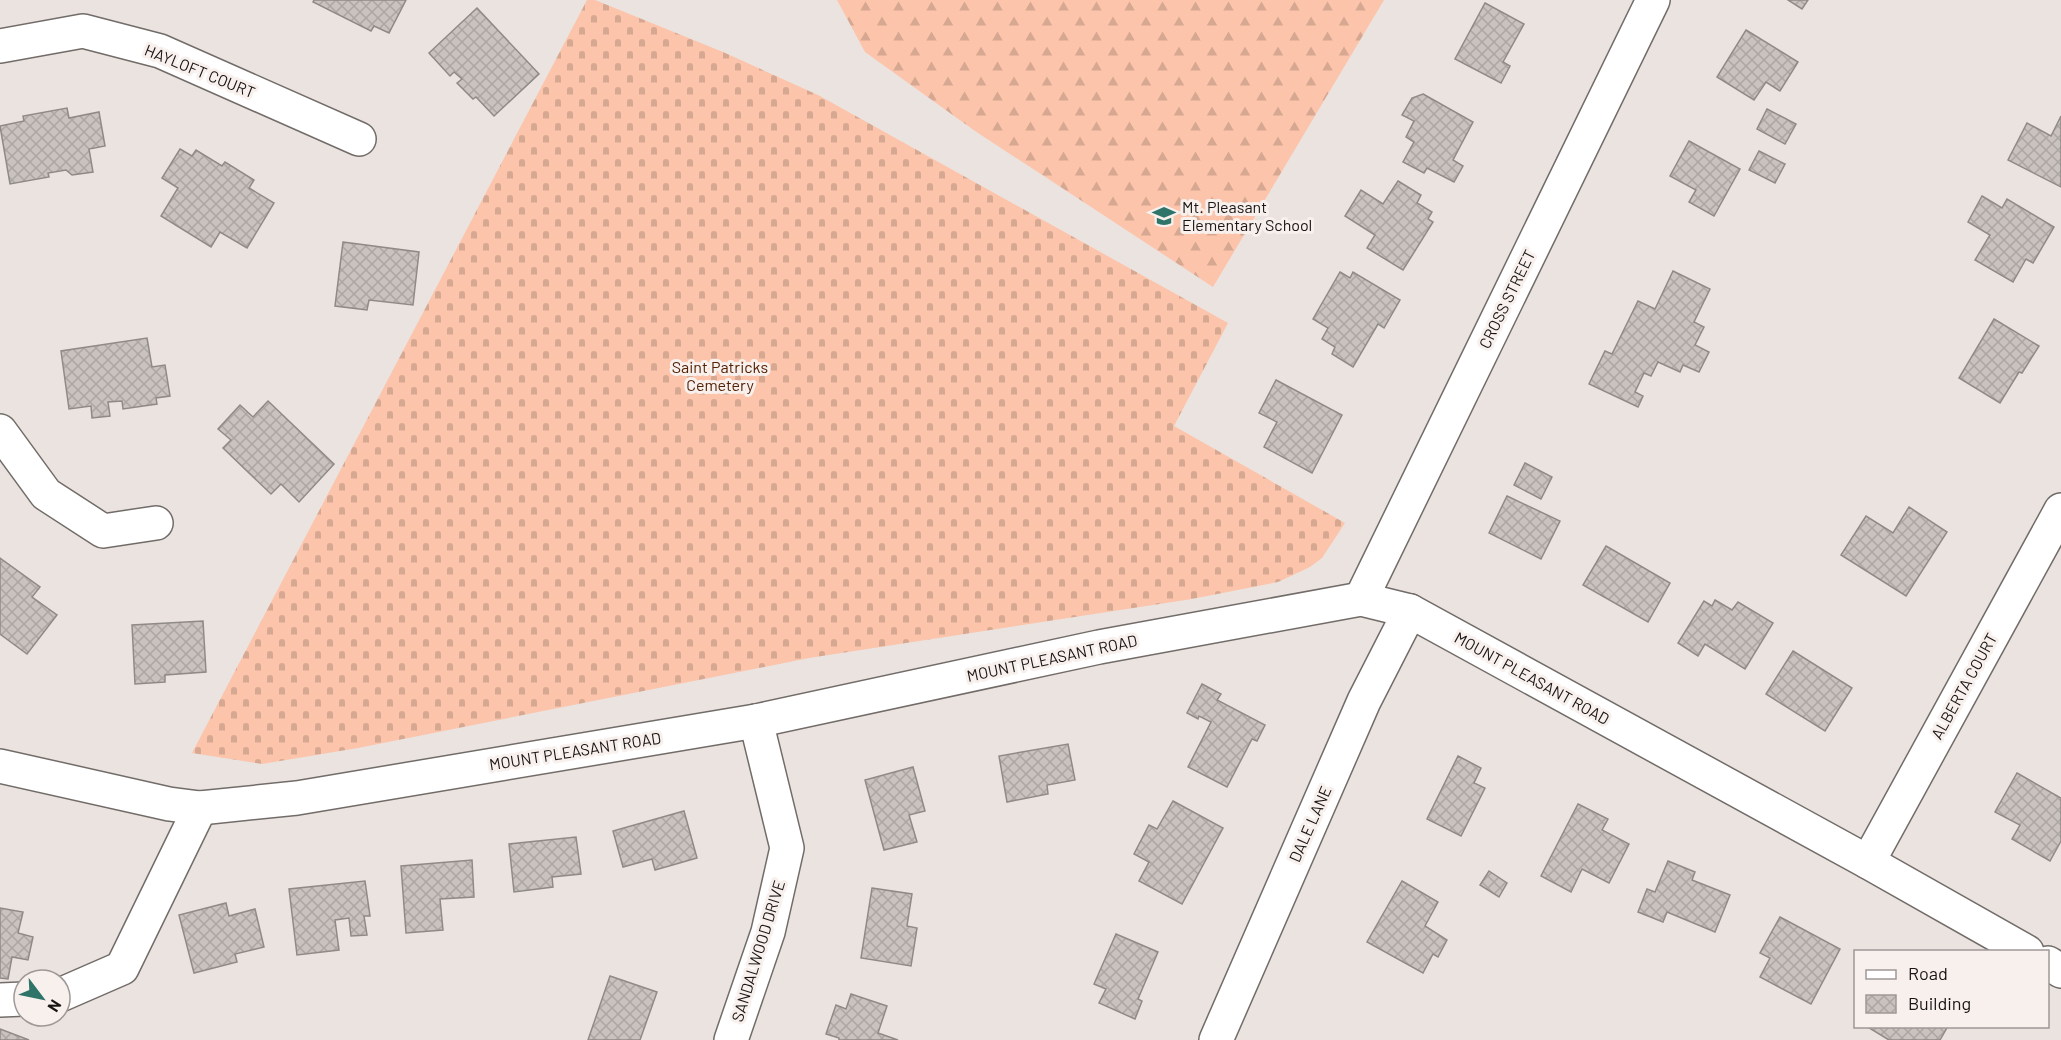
<svg xmlns="http://www.w3.org/2000/svg" width="2061" height="1040" viewBox="0 0 2061 1040" font-family="Barlow,sans-serif">
<style>
.forest{fill:url(#forest-firs)}
.cemetery{fill:url(#cemetery-stones)}
.building{fill:url(#building-cross-hatch);stroke:#908a87;stroke-width:1.5}
.lines{fill:none;stroke-linecap:round;stroke-linejoin:round}
.minor-casing{stroke:#726c69;stroke-width:36}
.minor{stroke:#fff;stroke-width:33}
.labels{text-anchor:middle;stroke-width:6;stroke-linejoin:round;paint-order:stroke}
.street-label{font-size:16px;fill:#181514;stroke:#f8f0ed}
.poi-label{font-size:16px;fill:#181514;stroke:#f8f0ed;text-anchor:start}
.park-label{font-size:16px;fill:#532104;stroke:#f8f0ed}
</style>
<defs>
<pattern id="forest-firs" width="22" height="20" patternUnits="userSpaceOnUse" patternTransform="scale(1.5)"><rect width="22" height="20" fill="#fcc4aa"/><path d="M5 1l3.5 6h-7zM16 11l3.5 6h-7z" fill="#d7a891"/></pattern>
<pattern id="cemetery-stones" width="16" height="16" patternUnits="userSpaceOnUse" patternTransform="scale(1.5)"><rect width="16" height="16" fill="#fcc4aa"/><path d="M2 7V4a2 2 0 0 1 4 0v3zM10 15v-3a2 2 0 0 1 4 0v3z" fill="#d7a891"/></pattern>
<pattern id="building-cross-hatch" width="8" height="8" patternUnits="userSpaceOnUse" patternTransform="scale(1.5)"><rect width="8" height="8" fill="#c9c2bf"/><path d="M0 0l8 8M0 8l8-8" fill="none" stroke="#aca6a3"/></pattern>
</defs>
<rect width="100%" height="100%" fill="#ebe3e0"/>
<polygon class="forest" points="837,0 1384,0 1213,287 975,131 865,52"/>
<polygon class="cemetery" points="587,0 595,0 723,52 818,95 1228,323 1174,426 1345,523 1322,558 1310,567 1278,582 1192,599 809,658 358,748 262,764 192,753"/>
<g class="building">
<polygon points="314,0 406,0 389,33 374,26 371,31 313,2"/>
<polygon points="1788,0 1808,0 1802,9"/>
<polygon points="1485,3 1524,24 1503,62 1510,66 1501,83 1455,59"/>
<polygon points="477,8 539,74 494,116 476,97 473,99 457,83 462,79 454,72 450,76 429,53"/>
<polygon points="1746,30 1798,62 1780,91 1766,82 1754,100 1717,77"/>
<polygon points="1423,94 1473,122 1453,160 1463,166 1454,182 1427,168 1424,173 1403,162 1414,142 1406,137 1414,121 1402,115 1412,98"/>
<polygon points="67,108 69,118 99,112 105,146 89,149 93,172 72,175 66,170 48,173 49,177 10,184 0,126 24,121 23,116"/>
<polygon points="1767,109 1796,124 1785,144 1757,129"/>
<polygon points="2061,116 2061,187 2008,160 2027,123 2051,136"/>
<polygon points="1689,141 1740,169 1714,216 1689,202 1696,190 1670,176"/>
<polygon points="180,149 192,156 196,150 222,166 225,162 254,180 249,188 274,203 247,248 220,232 211,247 161,216 178,188 162,178"/>
<polygon points="1759,151 1785,164 1775,183 1749,170"/>
<polygon points="1398,181 1421,195 1417,203 1432,212 1428,219 1433,222 1403,270 1367,248 1375,235 1345,216 1361,190 1383,204"/>
<polygon points="1982,196 2002,208 2007,199 2054,227 2033,263 2026,259 2013,282 1975,260 1990,235 1968,222"/>
<polygon points="343,242 419,252 413,305 369,300 367,310 335,306"/>
<polygon points="1673,271 1710,289 1694,322 1704,327 1695,345 1709,352 1699,372 1683,365 1680,372 1658,362 1651,376 1644,373 1635,392 1643,396 1638,407 1589,384 1605,351 1612,354 1638,301 1655,309"/>
<polygon points="1340,272 1350,278 1353,272 1400,300 1384,328 1378,324 1353,367 1332,354 1335,347 1322,339 1328,328 1313,319"/>
<polygon points="1994,319 2039,346 2022,373 2019,372 2000,403 1959,378"/>
<polygon points="147,338 152,367 165,365 170,396 156,398 157,404 123,409 122,401 108,402 110,416 92,418 91,406 69,409 61,351"/>
<polygon points="1276,380 1342,415 1312,473 1264,447 1277,422 1259,413"/>
<polygon points="268,401 334,464 299,502 281,484 271,494 223,448 231,440 218,429 240,405 253,417"/>
<polygon points="1525,463 1552,477 1541,499 1514,485"/>
<polygon points="1507,496 1560,521 1541,559 1489,533"/>
<polygon points="1909,507 1947,532 1906,596 1841,555 1866,516 1893,533"/>
<polygon points="1606,546 1670,583 1648,622 1583,585"/>
<polygon points="0,558 40,587 32,597 57,615 27,654 0,634"/>
<polygon points="1715,600 1732,610 1738,602 1773,623 1745,669 1705,644 1698,656 1678,643 1704,601 1712,606"/>
<polygon points="203,621 206,672 165,675 165,682 135,684 132,625"/>
<polygon points="1793,651 1852,688 1825,731 1766,694"/>
<polygon points="1202,684 1221,694 1217,700 1265,725 1257,741 1252,739 1227,787 1188,767 1211,722 1199,716 1198,719 1187,713"/>
<polygon points="1068,744 1075,780 1047,785 1048,794 1007,802 999,756"/>
<polygon points="1458,756 1481,768 1474,783 1485,788 1461,836 1427,819"/>
<polygon points="913,767 925,811 909,815 917,842 884,850 865,780"/>
<polygon points="2017,773 2061,798 2061,841 2050,861 2012,839 2020,825 1995,812"/>
<polygon points="1173,801 1223,828 1182,904 1139,881 1149,862 1134,854 1149,825 1157,829"/>
<polygon points="1578,804 1608,819 1602,830 1629,844 1609,883 1582,869 1571,892 1541,876"/>
<polygon points="684,811 697,858 655,870 652,859 623,867 613,831"/>
<polygon points="576,837 581,874 552,877 553,887 514,892 509,844"/>
<polygon points="472,860 474,897 440,899 443,930 406,933 401,866"/>
<polygon points="1668,861 1695,872 1692,880 1730,895 1715,932 1667,912 1663,922 1638,912 1647,889 1655,892"/>
<polygon points="1489,871 1507,883 1499,897 1480,885"/>
<polygon points="365,881 370,916 364,916 367,935 351,936 349,918 335,920 339,950 297,955 289,889"/>
<polygon points="1402,881 1438,902 1425,926 1447,940 1438,957 1433,954 1423,973 1367,942"/>
<polygon points="872,888 912,894 907,926 917,928 911,966 861,958"/>
<polygon points="226,903 229,916 255,909 264,947 235,954 237,962 194,973 179,915"/>
<polygon points="0,908 23,912 18,933 33,937 28,960 12,957 8,979 0,978"/>
<polygon points="1780,917 1840,949 1811,1004 1760,977 1770,958 1760,953"/>
<polygon points="1116,934 1158,952 1138,999 1142,1001 1135,1019 1099,1003 1106,989 1094,984"/>
<polygon points="610,976 657,992 640,1040 588,1040"/>
<polygon points="851,994 887,1006 878,1033 898,1040 839,1040 839,1038 826,1034 836,1005 846,1009"/>
<polygon points="1866,1026 1948,1026 1940,1040 1889,1040"/>
<polygon points="0,1029 29,1040 0,1040"/>
</g>
<g class="lines">
<g class="minor-casing">
<g id="minor">
<polyline points="0,46 83,31 160,51 359,139"/>
<polyline points="0,431 46,494 103,531 156,523"/>
<polyline points="1361,599 1653,0"/>
<polyline points="0,766 169,804 200,808 297,798 756,721 1099,647 1361,599 1410,611 1868,862 2027,952"/>
<polyline points="1868,862 2061,510"/>
<polyline points="2048,963 2061,971"/>
<polyline points="60,995 122,968 200,808"/>
<polyline points="0,1000 24,999"/>
<polyline points="731,1040 768,932 787,848 756,721"/>
<polyline points="1216,1040 1364,701 1410,611"/>
</g>
</g>
<use href="#minor" class="minor"/>
</g>
<defs>
<g id="school-bare" transform="scale(1.8)"><path d="M0-5L7-2L0 1L-7-2ZM-4 1L0 2.5L4 1V4Q0 6-4 4Z" fill="#2e7469" stroke="#f8f0ed" stroke-width="2.5" paint-order="stroke"/></g>
</defs>
<g fill-rule="evenodd">
<use href="#school-bare" x="1164" y="216"/>
</g>
<g class="labels">
<g class="street-label">
<text transform="translate(200 71) rotate(22)" y="6">HAYLOFT COURT</text>
<text transform="translate(1507 299) rotate(-64)" y="6">CROSS STREET</text>
<text transform="translate(1052 658) rotate(-12)" y="6">MOUNT PLEASANT ROAD</text>
<text transform="translate(1532 678) rotate(29)" y="6">MOUNT PLEASANT ROAD</text>
<text transform="translate(1964 686) rotate(-61)" y="6">ALBERTA COURT</text>
<text transform="translate(575 751) rotate(-9)" y="6">MOUNT PLEASANT ROAD</text>
<text transform="translate(1310 824) rotate(-66)" y="6">DALE LANE</text>
<text transform="translate(758 951) rotate(-73)" y="6">SANDALWOOD DRIVE</text>
</g>
<g class="poi-label">
<text x="1182" y="213">Mt. Pleasant<tspan x="1182" dy="18">Elementary School</tspan></text>
</g>
<g class="park-label">
<text x="720" y="373">Saint Patricks<tspan x="720" dy="18">Cemetery</tspan></text>
</g>
</g>
<rect x="1854" y="950" width="195" height="78" fill="#f8f0ed" stroke="#9e9896" stroke-width="1.5"/>
<rect x="1866" y="970" width="30" height="9" fill="#ffffff" stroke="#9e9896" stroke-width="1.5"/>
<text x="1908" y="980" font-size="18" fill="#181514">Road</text>
<rect x="1866" y="995" width="30" height="18" fill="url(#building-cross-hatch)" stroke="#9e9896" stroke-width="1.5"/>
<text x="1908" y="1010" font-size="18" fill="#181514">Building</text>
<g transform="translate(42 998) rotate(122)"><circle r="28" fill="#f8f0ed" stroke="#9e9896" stroke-width="1.5"/>
<path d="M0-4.5L10 22L0 15L-10 22Z" fill="#2e7469"/>
<text y="-9" font-size="16" font-weight="bold" text-anchor="middle" fill="#181514">N</text>
</g>
</svg>
